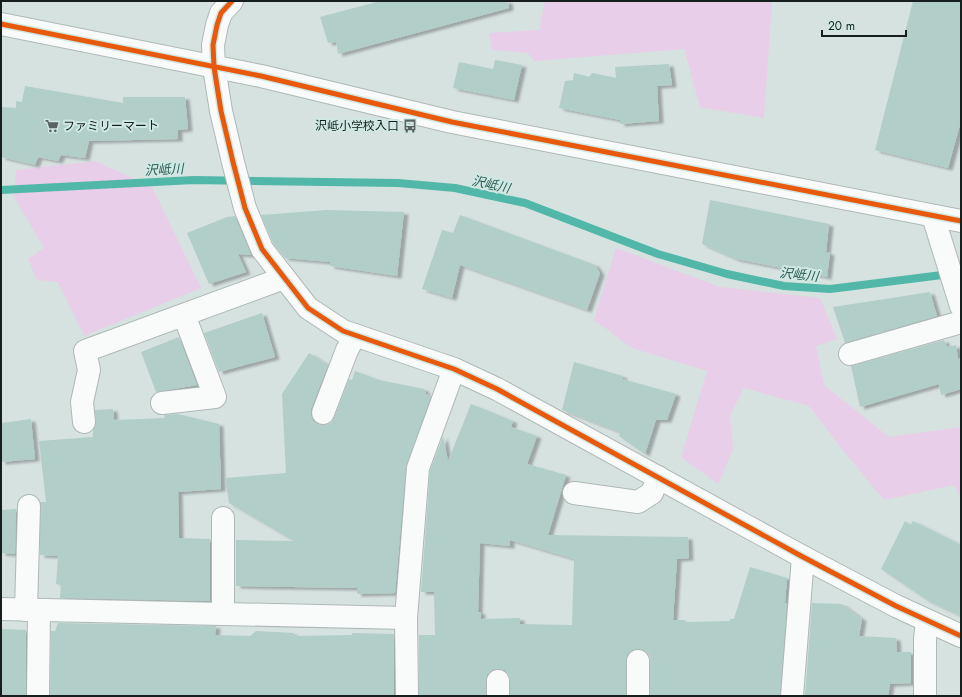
<svg xmlns="http://www.w3.org/2000/svg" width="962" height="697" viewBox="0 0 962 697" font-family="Jost,'Noto Sans JP',sans-serif">
<style>
.green{fill:#e8cee8}
.lines{fill:none;stroke-linecap:round;stroke-linejoin:round}
.stream{stroke:#50b7a9;stroke-width:8}
.building{fill:#b2cec9;fill-rule:evenodd;filter:url(#shadow)}
.minor-casing{stroke:#aeb8b6;stroke-width:24}
.tertiary-casing{stroke:#aeb8b6;stroke-width:24}
.minor{stroke:#f9fbfa;stroke-width:22}
.tertiary{stroke:#f9fbfa;stroke-width:22}
.cycleway-casing{stroke:#d0e8e3;stroke-width:8}
.cycleway{stroke:#e8590c;stroke-width:5}
.labels{text-anchor:middle;stroke-width:4;stroke-linejoin:round;paint-order:stroke}
.poi-label{font-size:12px;fill:#161f1d;stroke:#d0e8e3;text-anchor:start}
.water-label{font-size:13px;font-style:italic;fill:#2b5e55;stroke:#d0e8e3}
</style>
<defs>
<filter id="shadow"><feDropShadow dx="4.5" dy="2.5" stdDeviation="1" flood-color="#0004"/></filter>
</defs>
<rect width="100%" height="100%" fill="#d6e2e0"/>
<g class="green">
<polygon points="545,1 772,1 764,118 700,107 684,49 534,61 528,53 492,50 489,33 539,30"/>
<polygon points="95,161 152,187 201,288 84,336 58,282 37,280 28,259 44,248 14,197 16,170"/>
<polygon points="616,248 720,287 820,298 837,339 816,346 824,385 889,437 961,427 961,499 954,485 884,500 845,453 809,406 744,388 730,415 733,449 718,484 681,457 707,371 632,348 594,320"/>
</g>
<g class="lines">
<polyline class="stream" points="1,190 194,180 398,183 455,188 525,203 658,254 727,274 784,286 830,289 950,274"/>
</g>
<g class="building">
<polygon points="380,1 508,1 509,8 338,54 336,42 328,43 320,17"/>
<polygon points="913,1 961,1 961,121 948,168 875,150"/>
<polygon points="495,60 522,65 514,100 453,88 459,62 493,69"/>
<polygon points="669,64 672,85 657,86 659,121 620,124 620,120 559,108 565,81 573,80 574,73 589,77 592,73 616,78 615,67"/>
<polygon points="25,86 123,103 123,97 185,97 188,129 178,130 178,139 89,141 85,158 61,155 58,161 38,157 35,165 1,157 1,107 16,108 16,101 22,102"/>
<polygon points="710,200 829,224 826,252 830,253 827,277 736,259 702,244"/>
<polygon points="327,210 404,212 397,276 330,266 330,262 285,258 273,243 261,215"/>
<polygon points="460,215 595,265 600,273 587,310 460,265 452,298 422,289 442,230 453,233"/>
<polygon points="235,216 251,255 238,254 246,272 209,284 187,233 227,217"/>
<polygon points="930,292 937,316 845,343 833,307"/>
<polygon points="262,313 275,357 219,372 204,333"/>
<polygon points="179,337 197,385 156,392 141,352"/>
<polygon points="944,340 947,347 956,345 958,359 961,358 961,389 941,395 939,384 860,407 851,366"/>
<polygon points="309,353 328,365 311,409 311,415 313,421 319,425 325,425 331,423 334,418 349,379 352,380 355,371 379,380 424,389 426,394 431,396 406,467 395,593 357,594 357,588 236,586 236,540 294,541 229,503 225,478 286,473 282,394"/>
<polygon points="574,362 623,376 622,379 676,394 667,420 656,420 645,454 619,436 620,432 562,410"/>
<path d="M471,404L513,421L511,427L537,436L527,464L566,475L548,535L688,537L689,558L677,559L673,620H685L686,622L730,621V619H734L750,567L787,578L785,603H787L780,696H650V661L649,654L644,650L638,649L632,650L627,655L626,696H510L509,675L505,670L498,669L492,670L487,675L486,696H419V635H435L434,592H421L430,471L443,436L448,461ZM510,540L574,559L572,625L520,624V618L481,619V612H478L480,543L510,546Z"/>
<polygon points="113,409 114,420 165,418 164,415 178,414 219,424 221,489 178,492 179,538 210,539 210,601 60,598 61,585 56,584 58,556 40,555 40,502 46,502 39,441 93,437 93,430 96,421 95,410"/>
<polygon points="31,419 35,459 1,462 1,423"/>
<polygon points="16,509 15,554 1,553 1,510"/>
<polygon points="905,521 911,525 913,521 961,545 961,616 927,600 881,569"/>
<polygon points="812,603 842,604 862,619 859,636 896,638 897,652 911,652 911,683 890,684 888,696 805,696"/>
<polygon points="58,623 216,626 215,635 250,636 256,631 294,633 294,636 352,635 352,633 394,634 394,696 50,696 51,631 55,631"/>
<polygon points="1,629 26,630 26,696 1,696"/>
</g>
<g class="lines">
<g class="minor-casing">
<g id="minor">
<polyline points="933,216 961,306"/>
<polyline points="850,354 961,322"/>
<polyline points="162,403 215,397 184,315"/>
<polyline points="323,413 347,350 355,335"/>
<polyline points="84,422 82,402 89,370 85,351 284,278"/>
<polyline points="574,493 638,502 652,493 658,477"/>
<polyline points="223,518 223,614"/>
<polyline points="1,609 406,618"/>
<polyline points="26,610 29,506"/>
<polyline points="638,661 638,696"/>
<polyline points="38,696 39,610"/>
<polyline points="407,696 406,618 418,468 454,369"/>
<polyline points="498,696 498,681"/>
<polyline points="792,696 803,557"/>
<polyline points="925,696 925,639 927,621"/>
</g>
</g>
<g class="tertiary-casing">
<g id="tertiary">
<polyline points="232,1 221,13 217,25 213,45 214,67 221,111 233,162 245,208 262,249 308,308 343,331 454,369 497,389 803,557 896,606 961,636"/>
<polyline points="1,24 261,76 452,122 961,221"/>
</g>
</g>
<use href="#minor" class="minor"/>
<use href="#tertiary" class="tertiary"/>
<g class="cycleway-casing">
<g id="cycleway">
<polyline points="232,1 221,13 217,25 213,45 214,67 221,111 233,162 245,208 262,249 308,308 343,331 454,369 497,389 803,557 896,606 961,636"/>
<polyline points="1,24 261,76 452,122 961,221"/>
</g>
</g>
<use href="#cycleway" class="cycleway"/>
</g>
<defs>
<g id="supermarket-bare" transform="scale(1.08)"><path d="M-6-5.5h2.5l.6 2H6L4.5 2H-2.5L-4.4-4H-6ZM-1.5 3.2a1.3 1.3 0 1 0 .1 0ZM3 3.2a1.3 1.3 0 1 0 .1 0Z" fill="#596361" stroke="#d0e8e3" stroke-width="2.5" paint-order="stroke"/></g>
<g id="bus-bare" transform="scale(1.08)"><path d="M-5-6H5V4H4V6H2V4H-2V6H-4V4H-5ZM-3.5-4V0h7V-4ZM-3.5 1.2v1.5H-2V1.2ZM2 1.2v1.5H3.5V1.2Z" fill="#596361" stroke="#d0e8e3" stroke-width="2.5" paint-order="stroke"/></g>
</defs>
<g fill-rule="evenodd">
<use href="#supermarket-bare" x="52" y="126"/>
<use href="#bus-bare" x="410" y="126"/>
</g>
<g class="labels">
<g class="poi-label">
<text x="63" y="130">ファミリーマート</text>
<text x="399" y="130" text-anchor="end">沢岻小学校入口</text>
</g>
<g class="water-label">
<text transform="translate(164 169) rotate(-3)" y="5">沢岻川</text>
<text transform="translate(491 184) rotate(12)" y="5">沢岻川</text>
<text transform="translate(799 274) rotate(6)" y="5">沢岻川</text>
</g>
</g>
<rect width="962" height="697" fill="none" stroke="#161f1d" stroke-width="4"/>
<path d="M822 30v6h84v-6" fill="none" stroke="#161f1d" stroke-width="2"/>
<text x="828" y="30" font-size="12" fill="#161f1d" stroke="#d0e8e3" stroke-width="3" paint-order="stroke">20 m</text>
</svg>
